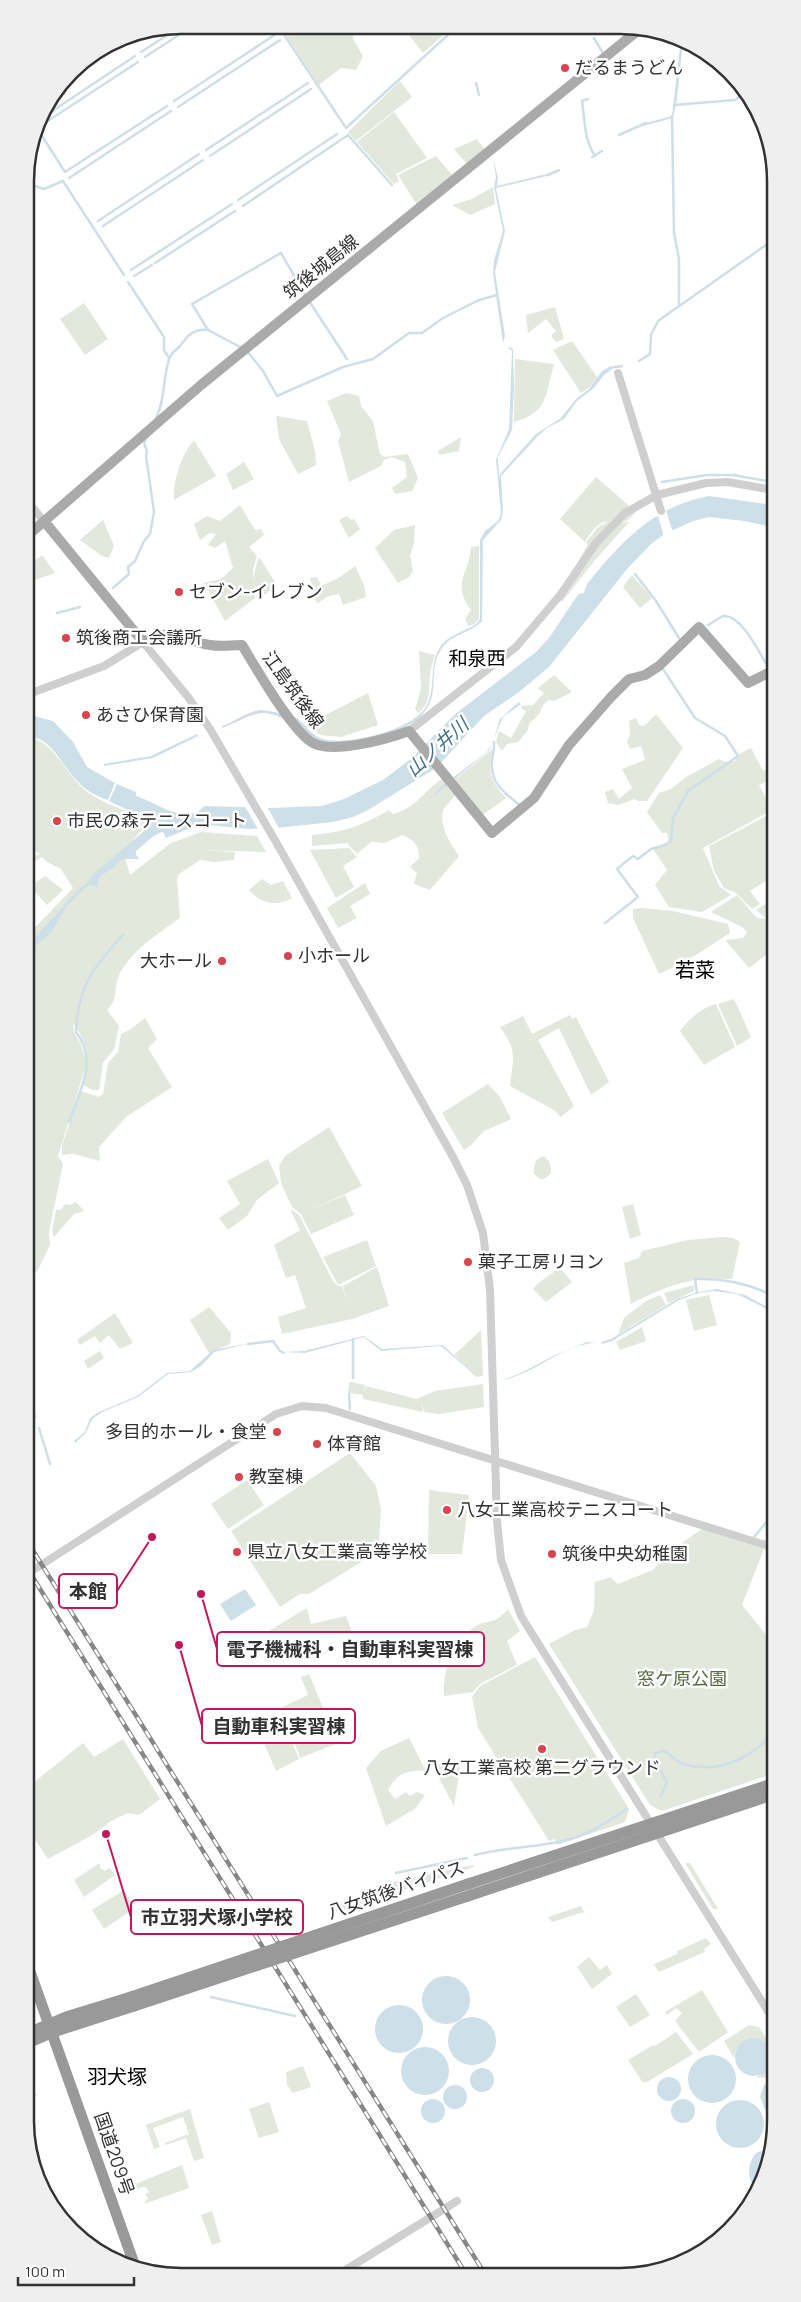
<svg xmlns="http://www.w3.org/2000/svg" width="801" height="2302" viewBox="0 0 801 2302" font-family="Manrope,'Noto Sans JP',sans-serif">
<style>
.green{fill:#e2e8dc}
.water{fill:#cddfe9}
.pier{fill:#fff}
.lines{fill:none;stroke-linecap:round;stroke-linejoin:round}
.stream{stroke:#cddfe9;stroke-width:2.5}
.minor{stroke:#cfcfcf;stroke-width:8}
.major{stroke:#aaa;stroke-width:10}
.highway{stroke:#999;stroke-width:11}
.rail-casing{stroke:#878787;stroke-width:4.5}
.rail{stroke:#fff;stroke-width:2.5;stroke-dasharray:8;stroke-linecap:butt}
.highway-bridge{stroke:#999;stroke-width:11}
.poi-dot{fill:#d9444f;stroke:#fff;stroke-width:2}
.labels{text-anchor:middle;stroke-width:5;stroke-linejoin:round;paint-order:stroke}
.poi-label{font-size:18px;fill:#323232;stroke:#fff;text-anchor:start}
.street-label{font-size:18px;fill:#323232;stroke:#fff}
.park-label{font-size:18px;fill:#556b42;stroke:#fff}
.neighbourhood-label{font-size:19px;fill:#000;stroke:#fff}
.water-label{font-size:19px;font-style:italic;fill:#45728f;stroke:#fff}
.quarter-label{font-size:20px;fill:#000;stroke:#fff}
.rim{fill:none;stroke:#323232;stroke-width:2.5}
.leader{fill:none;stroke:#c2185b;stroke-width:2}
.callout-dot{fill:#c2185b;stroke:#fff;stroke-width:2}
.callout{fill:#fff;stroke:#c2185b;stroke-width:2}
.callout-label{font-size:19px;text-anchor:middle;font-weight:bold;fill:#323232}
</style>
<rect width="100%" height="100%" fill="#fff"/>
<g class="green">
<polygon points="287,26 350,26 354,33 353,39 363,56 356,70 341,68 319,85 283,30"/>
<polygon points="410,26 448,27 448,31 423,53 405,30"/>
<polygon points="400,81 412,97 356,141 348,132"/>
<polygon points="394,112 427,158 396,174 399,181 394,184 357,142"/>
<polygon points="477,139 485,150 467,164 454,149"/>
<polygon points="436,156 453,176 417,205 398,175"/>
<polygon points="493,187 495,204 470,215 452,205 472,199"/>
<polygon points="84,303 108,339 85,355 60,319"/>
<polygon points="555,307 564,339 556,342 551,336 556,331 546,319 528,333 526,315"/>
<polygon points="572,341 597,377 590,387 581,393 553,350"/>
<path d="M515,359L554,364C545,395 549,412 514,422Z"/>
<polygon points="346,393 359,396 361,406 373,421 380,454 384,457 408,454 418,478 412,491 395,494 392,488 407,477 405,462 391,457 384,460 381,466 349,482 338,441 341,434 327,401"/>
<polygon points="276,416 307,421 315,451 316,465 298,474 279,439"/>
<polygon points="461,437 459,451 439,455 438,451"/>
<path d="M194,440L216,476L174,500C173,480 181,456 194,440Z"/>
<polygon points="244,462 254,479 233,490 226,474"/>
<path d="M596,477L636,512L627,521C603,519 598,521 585,542L560,519Z"/>
<polygon points="240,505 255,530 261,529 264,535 249,547 257,556 253,569 255,598 225,621 204,583 221,579 233,568 225,541 215,548 208,545 216,534 210,533 200,540 194,524 207,516 220,521"/>
<polygon points="347,516 351,520 354,519 360,529 349,538 339,520"/>
<polygon points="103,520 114,546 109,558 102,556 80,540"/>
<polygon points="608,521 629,522 595,560 562,602 557,598 587,546 587,541 597,528"/>
<polygon points="415,525 414,543 410,556 413,571 409,577 398,583 375,548 394,530"/>
<path d="M479,546V619L474,624L468,626L465,619L471,610C451,582 469,575 471,547Z"/>
<polygon points="42,555 55,573 32,581 26,568"/>
<path d="M259,557L277,585L259,599C251,588 254,569 259,557Z"/>
<polygon points="355,566 364,585 366,597 343,605 339,594 326,597 317,604 310,578 317,577 321,586 337,579"/>
<polygon points="632,575 652,598 640,608 623,587"/>
<path d="M419,651L435,655C433,662 430,669 430,676C428,691 432,702 418,713L415,709L421,689Z"/>
<polygon points="554,675 572,692 554,701 549,700 543,705 540,713 529,724 528,730 518,742 507,744 502,751 496,742 499,731 511,738 526,711 521,708 522,706 533,705 544,693 538,688"/>
<polygon points="368,693 378,725 341,737 320,735 308,724"/>
<polygon points="656,714 683,748 647,801 638,801 635,799 618,805 608,803 605,792 613,789 619,799 632,788 622,769 645,760 641,746 630,749 627,742 630,735 629,721 636,718 639,725 644,726"/>
<path d="M30,738C54,741 66,775 85,790C101,803 124,811 145,816L148,823L123,851L130,875L171,843L201,832L257,836L266,852L200,850L235,852L234,860L215,862L200,860L179,874L177,879L180,918C157,935 129,951 118,978C113,992 119,998 107,1010L119,1026L114,1049L103,1063L99,1090H93L82,1085C91,1056 89,1047 73,1023L74,1032L80,1042L87,1062L58,1156L63,1164L49,1232L50,1245L38,1270L30,1279L31,1308L27,1320L26,937L73,888L61,869L47,862L42,857L26,867V854L40,855L37,852L26,851V739Z"/>
<polygon points="751,748 763,771 774,766 774,778 759,785 772,810 703,848 719,886 731,895 702,912 669,907 655,885 667,870 653,849 669,844 667,833 662,833 647,812 659,793 671,789 686,777 719,759 725,762 735,761 739,754"/>
<path d="M493,749C488,774 489,779 506,798L481,816L453,781Z"/>
<path d="M442,779L455,795C452,800 445,806 443,811C439,827 451,844 459,856L430,890L414,884L417,873L410,867L419,858C419,845 415,841 403,835L384,843L371,842L357,854L347,843L312,846V835C341,833 364,825 389,810L393,814C417,808 423,791 442,779Z"/>
<polygon points="774,812 774,876 750,891 760,904 752,909 736,893 724,888 714,871 709,846"/>
<polygon points="349,848 357,857 343,866 354,887 336,898 310,850"/>
<polygon points="45,876 63,890 47,905 36,893 26,899 26,889"/>
<path d="M262,879L271,885L283,881L292,898C277,907 261,904 249,890Z"/>
<polygon points="365,883 370,894 350,906 357,918 338,928 327,908"/>
<polygon points="737,895 757,918 774,919 774,949 749,968 725,940 743,938 747,932 742,927 711,912"/>
<polygon points="774,898 774,918 764,917 756,910"/>
<polygon points="642,908 673,911 728,924 730,933 683,963 659,974 633,918 633,909"/>
<polygon points="734,999 751,1037 737,1046 718,1004"/>
<path d="M716,1004L735,1047L704,1065L680,1031C689,1019 701,1008 716,1004Z"/>
<path d="M570,1015L572,1019L576,1017L609,1082L591,1095L559,1028L538,1040L574,1106L561,1117L554,1110L510,1086C513,1058 518,1051 500,1027L523,1016L532,1034Z"/>
<polygon points="145,1018 157,1039 148,1048 172,1087 126,1117 99,1147 100,1161 73,1154 62,1155 62,1145 81,1091 99,1097 103,1094 108,1063 118,1052 121,1034 131,1029"/>
<polygon points="488,1084 500,1097 511,1119 484,1131 471,1145 464,1150 442,1113"/>
<polygon points="329,1127 362,1186 306,1212 345,1195 354,1215 311,1234 301,1214 292,1207 281,1183 279,1166 285,1156"/>
<path d="M543,1156C550,1160 551,1165 551,1173L544,1179H540L534,1174C534,1165 534,1160 543,1156Z"/>
<polygon points="268,1159 279,1183 257,1200 247,1216 228,1230 219,1218 240,1204 227,1181"/>
<polygon points="76,1202 84,1211 74,1214 54,1237 52,1231 56,1210 61,1210 65,1204 70,1205"/>
<polygon points="633,1204 641,1235 630,1239 622,1207"/>
<polygon points="290,1209 299,1215 333,1281 338,1286 342,1286 347,1302 343,1286 377,1267 389,1306 352,1319 282,1334 278,1317 306,1308 295,1275 286,1278 274,1245 300,1230"/>
<path d="M723,1237L733,1238L740,1242L732,1279C691,1276 666,1286 631,1304L624,1263L639,1258L642,1251L688,1240Z"/>
<polygon points="367,1240 376,1266 338,1285 323,1257"/>
<path d="M559,1267L572,1282L546,1302L533,1289C543,1277 550,1277 559,1267Z"/>
<polygon points="694,1285 694,1291 668,1303 664,1293"/>
<polygon points="660,1295 666,1305 618,1334 624,1318 646,1301"/>
<polygon points="709,1295 717,1325 694,1331 686,1300"/>
<polygon points="209,1307 231,1333 230,1344 209,1353 190,1320"/>
<polygon points="115,1313 133,1343 120,1349 109,1335 100,1343 95,1336 80,1345 77,1340"/>
<polygon points="642,1327 646,1341 620,1350 616,1342"/>
<polygon points="481,1330 483,1376 476,1377 454,1355"/>
<polygon points="100,1351 104,1358 88,1369 84,1361"/>
<polygon points="351,1382 365,1385 364,1394 366,1386 417,1399 435,1391 483,1384 484,1407 439,1414 424,1412 421,1398 423,1412 363,1399 363,1395 348,1393 349,1383"/>
<polygon points="350,1453 376,1486 381,1509 379,1542 366,1559 309,1594 300,1594 280,1607 231,1531"/>
<polygon points="247,1480 264,1505 228,1529 211,1504"/>
<polygon points="429,1490 469,1495 462,1554 428,1554"/>
<polygon points="702,1529 764,1549 742,1605 775,1646 775,1773 662,1811 650,1805 549,1644 575,1630 587,1627 594,1610 595,1582 610,1577 618,1584 653,1570 669,1552"/>
<polygon points="307,1608 311,1624 346,1616 358,1648 313,1667 302,1636 287,1637 273,1644 262,1635"/>
<path d="M508,1609L520,1631L507,1641L517,1665L480,1684L473,1692L444,1696C442,1672 454,1637 478,1625C494,1618 493,1625 508,1609Z"/>
<polygon points="535,1657 629,1809 625,1822 557,1845 555,1839 549,1841 478,1728 472,1697 480,1686"/>
<polygon points="309,1674 331,1727 310,1737 332,1728 338,1743 300,1758 295,1744 293,1744 299,1759 276,1771 264,1743 283,1733 278,1709 308,1695 301,1677"/>
<path d="M409,1738L426,1771C408,1770 398,1772 388,1790L395,1799L406,1792L410,1796L417,1792L425,1795L416,1808L386,1826L366,1768L381,1751Z"/>
<polygon points="123,1739 160,1799 139,1815 128,1813 111,1821 94,1834 48,1859 28,1829 28,1787 83,1743 94,1757"/>
<polygon points="461,1762 454,1806 432,1765"/>
<polygon points="100,1863 100,1868 105,1871 110,1868 115,1875 84,1897 74,1880"/>
<polygon points="685,1863 690,1863 718,1909 713,1909"/>
<polygon points="473,1865 474,1867 327,1915 379,1885"/>
<polygon points="124,1890 135,1908 104,1929 92,1910"/>
<polygon points="581,1906 584,1912 552,1922 548,1917"/>
<polygon points="706,1938 711,1944 704,1949 705,1952 659,1972 654,1964 677,1954 677,1951"/>
<polygon points="589,1957 600,1970 607,1965 612,1974 592,1989 577,1967"/>
<polygon points="702,1990 728,2032 699,2052 675,2021 682,2013 676,2008 667,2015 665,2012"/>
<polygon points="636,1994 650,2015 630,2027 616,2007"/>
<path d="M749,2025L759,2027L776,2053V2068L770,2072L773,2076L776,2074V2077L756,2078C765,2070 771,2069 774,2055C767,2031 737,2034 734,2058L724,2041Z"/>
<polygon points="676,2032 693,2054 647,2082 643,2083 628,2060 653,2045 655,2046"/>
<polygon points="303,2066 311,2087 293,2093 287,2085 286,2072"/>
<polygon points="269,2102 279,2132 259,2138 249,2109"/>
<polygon points="190,2109 204,2158 194,2161 186,2138 166,2145 165,2143 189,2134 183,2117 153,2128 160,2147 154,2149 146,2125"/>
<polygon points="182,2165 189,2188 144,2204 148,2198 145,2194 149,2192 146,2187 141,2187 135,2192 133,2185"/>
<polygon points="212,2211 221,2242 212,2245 201,2215"/>
</g>
<g class="water">
<polygon points="681,39 683,40 677,100 673,118 643,126 642,124 672,116"/>
<polygon points="493,158 498,178 497,186 551,173 551,175 496,188 505,231 495,272 505,336 503,343 493,274 494,260 503,231 494,187 496,177"/>
<path d="M509,347L513,349L514,387L512,430L498,457L499,479L500,474L536,434L561,418L576,399L589,389L602,371L611,366L612,369L604,375L594,388L577,401L564,419L547,428L538,436L501,476L503,510L501,520L483,540L482,621C471,633 452,634 442,648C425,673 444,694 419,718C399,736 336,750 311,737C295,728 284,715 265,713C253,712 234,724 222,728V726C234,722 248,711 260,710C265,710 293,715 297,718C307,726 310,735 323,739C348,746 411,730 425,708C437,691 428,668 439,649C449,631 474,631 480,619V540L485,531L498,521L501,513L496,460L509,429L512,351L508,348Z"/>
<path d="M709,496L773,505V527L744,521L709,517L693,521L663,535L652,543L627,569L549,667L519,692L484,716L436,768L368,810L353,817L333,822L276,828L248,829L200,824L166,838L163,832C154,833 144,845 136,851V855L139,859H122C119,861 115,866 113,868C105,874 96,875 98,887L89,885L86,887L67,906L50,934L26,953V947L78,890L88,882L90,877L151,825L146,815L130,811L109,801L117,784L136,792V796C159,804 172,817 197,813L204,806L271,808L322,806L344,799L383,780L412,758L454,715L536,652L549,638L575,599L579,594L584,593L587,584C621,542 654,506 709,496Z"/>
<polygon points="519,702 521,704 503,717 489,751 430,799 443,785 487,752 493,742 500,719"/>
<path d="M26,714L53,721L73,742L87,767L115,783L108,800C97,797 86,790 78,782C63,768 50,733 26,738Z"/>
<polygon points="197,734 198,736 153,758 104,766 104,764 151,756"/>
<polygon points="717,1289 745,1295 775,1311 775,1313 737,1294 713,1291 698,1293 679,1300 612,1341 602,1344 601,1342 611,1339 677,1299 698,1292"/>
<polygon points="364,1336 382,1349 443,1345 477,1377 441,1346 381,1351 364,1337 305,1353 283,1352 304,1351"/>
<path d="M587,1342L595,1343C561,1345 536,1374 502,1380L519,1374L553,1356Z"/>
<polygon points="251,1343 214,1352 201,1366 191,1372 168,1374 138,1397 102,1412 92,1419 86,1433 75,1443 74,1441 85,1432 90,1418 99,1412 137,1396 167,1373 190,1371 213,1350"/>
<polygon points="245,1589 256,1605 231,1621 220,1604"/>
<circle cx="446" cy="2000" r="24"/>
<circle cx="399" cy="2029" r="24"/>
<circle cx="472" cy="2041" r="24"/>
<circle cx="754" cy="2057" r="19"/>
<circle cx="425" cy="2071" r="24"/>
<circle cx="712" cy="2079" r="24"/>
<circle cx="482" cy="2080" r="12"/>
<circle cx="669" cy="2089" r="12"/>
<polygon points="776,2078 776,2115 764,2108 760,2096 764,2085"/>
<circle cx="455" cy="2097" r="12"/>
<circle cx="683" cy="2111" r="12"/>
<circle cx="433" cy="2111" r="12"/>
<circle cx="740" cy="2124" r="24"/>
<path d="M772,2147L764,2181L759,2190C745,2180 747,2165 756,2153Z"/>
</g>
<g class="pier">
<polygon points="665,507 673,533 664,537 657,512"/>
<polygon points="244,805 266,805 280,830 259,831"/>
</g>
<g class="lines">
<g class="stream">
<polyline points="281,30 346,128 450,33 450,27"/>
<polyline points="594,38 604,55"/>
<polyline points="141,52 183,25"/>
<polyline points="145,57 194,25"/>
<polyline points="138,62 37,128 65,172 167,106"/>
<polyline points="476,83 479,95"/>
<path d="M588,99L582,101C585,120 584,140 595,156"/>
<polyline points="174,101 276,34"/>
<polyline points="674,105 735,100 739,97 741,85"/>
<polyline points="178,107 280,40"/>
<polyline points="672,116 674,233 679,259 679,306"/>
<polyline points="39,120 135,56"/>
<polyline points="619,135 646,123"/>
<polyline points="206,150 308,83"/>
<polyline points="210,156 311,89"/>
<polyline points="592,157 602,151"/>
<polyline points="548,175 559,170"/>
<polyline points="69,178 171,111"/>
<polyline points="25,183 44,189 63,181 124,275"/>
<polyline points="238,200 337,134"/>
<polyline points="243,206 348,135 392,185"/>
<polyline points="98,221 199,154"/>
<polyline points="103,226 203,160"/>
<polyline points="155,263 235,211"/>
<polyline points="131,270 232,204"/>
<polyline points="134,276 152,265"/>
<polyline points="128,282 164,337 164,350 169,358"/>
<polyline points="309,301 347,359"/>
<polyline points="208,330 192,304 281,253 306,296"/>
<polyline points="247,351 263,371 277,396 343,367 373,359 409,333 422,333 443,318 479,300 497,295"/>
<polyline points="639,361 650,354 651,335 658,321 773,240"/>
<polyline points="610,368 622,366"/>
<path d="M156,418C166,399 162,377 170,357C172,352 176,350 180,346C187,336 194,328 208,330L242,348"/>
<polyline points="662,482 707,475 733,475 773,482"/>
<polyline points="635,574 656,601 679,638"/>
<polyline points="113,588 129,574 128,567 135,561 144,541 150,534 154,512 146,456 147,451 144,443 147,437"/>
<polyline points="57,613 80,607"/>
<path d="M708,625L723,616C741,614 759,652 767,665"/>
<path d="M494,742C495,749 492,755 492,762C490,784 506,794 521,806"/>
<polyline points="605,923 638,897 617,869 633,856 638,859 651,849 665,845 671,841 673,818 688,791 738,756 725,736 695,718 663,669"/>
<path d="M69,1122C79,1092 99,1060 76,1032C77,988 94,966 123,935"/>
<path d="M697,1293L695,1279C723,1278 750,1283 775,1297"/>
<polyline points="248,1344 273,1341 280,1351 284,1353"/>
<polyline points="353,1378 353,1339"/>
<polyline points="27,1391 35,1417"/>
<polyline points="349,1394 350,1409"/>
<polyline points="39,1428 50,1464"/>
<polyline points="754,1537 775,1512"/>
<path d="M661,1796L667,1782L655,1761V1753L663,1751C671,1754 675,1761 683,1764C715,1774 749,1760 770,1736"/>
<path d="M475,1855C504,1847 536,1848 566,1840C589,1835 608,1821 627,1809"/>
<polyline points="396,1873 467,1858"/>
<polyline points="211,1997 295,2016"/>
<polyline points="28,2100 35,2095"/>
</g>
<g class="minor">
<polyline points="618,373 661,511"/>
<polyline points="26,500 44,521"/>
<polyline points="26,695 104,666 143,642 188,697 210,729 276,842 453,1157 467,1185 483,1233 490,1290 497,1521 501,1560 521,1616 776,2024"/>
<polyline points="409,731 516,647 561,594 596,543 625,513 657,495 706,483 728,482 773,490"/>
<polyline points="27,1574 276,1414 302,1406 326,1408 775,1548"/>
<polyline points="339,2274 457,2201"/>
</g>
<g class="major">
<path d="M44,521L143,642C170,625 185,642 210,645C220,647 232,645 242,645C255,666 293,733 313,743C334,754 387,739 409,731L492,833L534,798L569,745L611,697L629,679L645,675L659,666L699,627L748,683L774,670"/>
<polyline points="26,537 201,385 641,28"/>
</g>
<g class="highway">
<polyline points="468,1884 775,1783"/>
<polyline points="471,1895 775,1794"/>
<polyline points="28,1966 136,2269"/>
<polyline points="28,2033 66,2017 131,1997"/>
<polyline points="28,2043 53,2032 134,2006"/>
</g>
<g class="rail-casing">
<g id="rail">
<polyline points="27,1541 485,2274"/>
<polyline points="27,1568 466,2274"/>
</g>
</g>
<use href="#rail" class="rail"/>
<g class="highway-bridge">
<polyline points="131,1997 468,1884"/>
<polyline points="134,2006 471,1895"/>
</g>
</g>
<g class="poi-dot">
<circle cx="565" cy="68" r="5"/>
<circle cx="179" cy="592" r="5"/>
<circle cx="66" cy="638" r="5"/>
<circle cx="86" cy="715" r="5"/>
<circle cx="57" cy="821" r="5"/>
<circle cx="288" cy="956" r="5"/>
<circle cx="222" cy="961" r="5"/>
<circle cx="468" cy="1262" r="5"/>
<circle cx="277" cy="1432" r="5"/>
<circle cx="317" cy="1444" r="5"/>
<circle cx="239" cy="1477" r="5"/>
<circle cx="447" cy="1510" r="5"/>
<circle cx="237" cy="1552" r="5"/>
<circle cx="552" cy="1554" r="5"/>
<circle cx="542" cy="1749" r="5"/>
</g>
<g class="labels">
<g class="poi-label">
<text x="575" y="74">だるまうどん</text>
<text x="189" y="598">セブン-イレブン</text>
<text x="76" y="644">筑後商工会議所</text>
<text x="96" y="721">あさひ保育園</text>
<text x="67" y="827">市民の森テニスコート</text>
<text x="298" y="962">小ホール</text>
<text x="212" y="967" text-anchor="end">大ホール</text>
<text x="478" y="1268">菓子工房リヨン</text>
<text x="267" y="1438" text-anchor="end">多目的ホール・食堂</text>
<text x="327" y="1450">体育館</text>
<text x="249" y="1483">教室棟</text>
<text x="457" y="1516">八女工業高校テニスコート</text>
<text x="247" y="1558">県立八女工業高等学校</text>
<text x="562" y="1560">筑後中央幼稚園</text>
<text x="542" y="1774" text-anchor="middle">八女工業高校 第二グラウンド</text>
</g>
<g class="street-label">
<text transform="translate(321 267) rotate(-39)" y="6">筑後城島線</text>
<text transform="translate(293 690) rotate(54)" y="6">江島筑後線</text>
<text transform="translate(396 1890) rotate(-19)" y="6">八女筑後バイパス</text>
<text transform="translate(114 2154) rotate(71)" y="6">国道209号</text>
</g>
<g class="park-label">
<text x="682" y="1685">窓ケ原公園</text>
</g>
<g class="neighbourhood-label">
<text x="477" y="665">和泉西</text>
</g>
<g class="water-label">
<text transform="translate(437 747) rotate(-42)" y="7">山ノ井川</text>
</g>
<g class="quarter-label">
<text x="695" y="977">若菜</text>
<text x="117" y="2084">羽犬塚</text>
</g>
</g>
<path d="M0 0H801V2302H0ZM181 34H620A147 147 0 0 1 767 181V2121A147 147 0 0 1 620 2268H181A147 147 0 0 1 34 2121V181A147 147 0 0 1 181 34Z" fill="#efefef" fill-rule="evenodd"/>
<path class="rim" d="M181 34H620A147 147 0 0 1 767 181V2121A147 147 0 0 1 620 2268H181A147 147 0 0 1 34 2121V181A147 147 0 0 1 181 34Z"/>
<path class="leader" d="M152 1537L117 1591M201 1594L217 1649M179 1645L202 1726M106 1834L131 1917"/>
<g class="callout-dot">
<circle cx="152" cy="1537" r="5"/>
<circle cx="201" cy="1594" r="5"/>
<circle cx="179" cy="1645" r="5"/>
<circle cx="106" cy="1834" r="5"/>
</g>
<g class="callout">
<rect x="59" y="1574" width="58" height="34" rx="5"/>
<rect x="217" y="1632" width="267" height="34" rx="5"/>
<rect x="202" y="1709" width="153" height="34" rx="5"/>
<rect x="131" y="1900" width="172" height="34" rx="5"/>
</g>
<g class="callout-label">
<text x="88" y="1598">本館</text>
<text x="350" y="1656">電子機械科・自動車科実習棟</text>
<text x="279" y="1733">自動車科実習棟</text>
<text x="217" y="1924">市立羽犬塚小学校</text>
</g>
<path d="M18 2277v8h116v-8" fill="none" stroke="#323232" stroke-width="2.5"/>
<text x="25" y="2277" font-size="15" fill="#323232" stroke="#ffffff" stroke-width="4" paint-order="stroke">100 m</text>
</svg>
